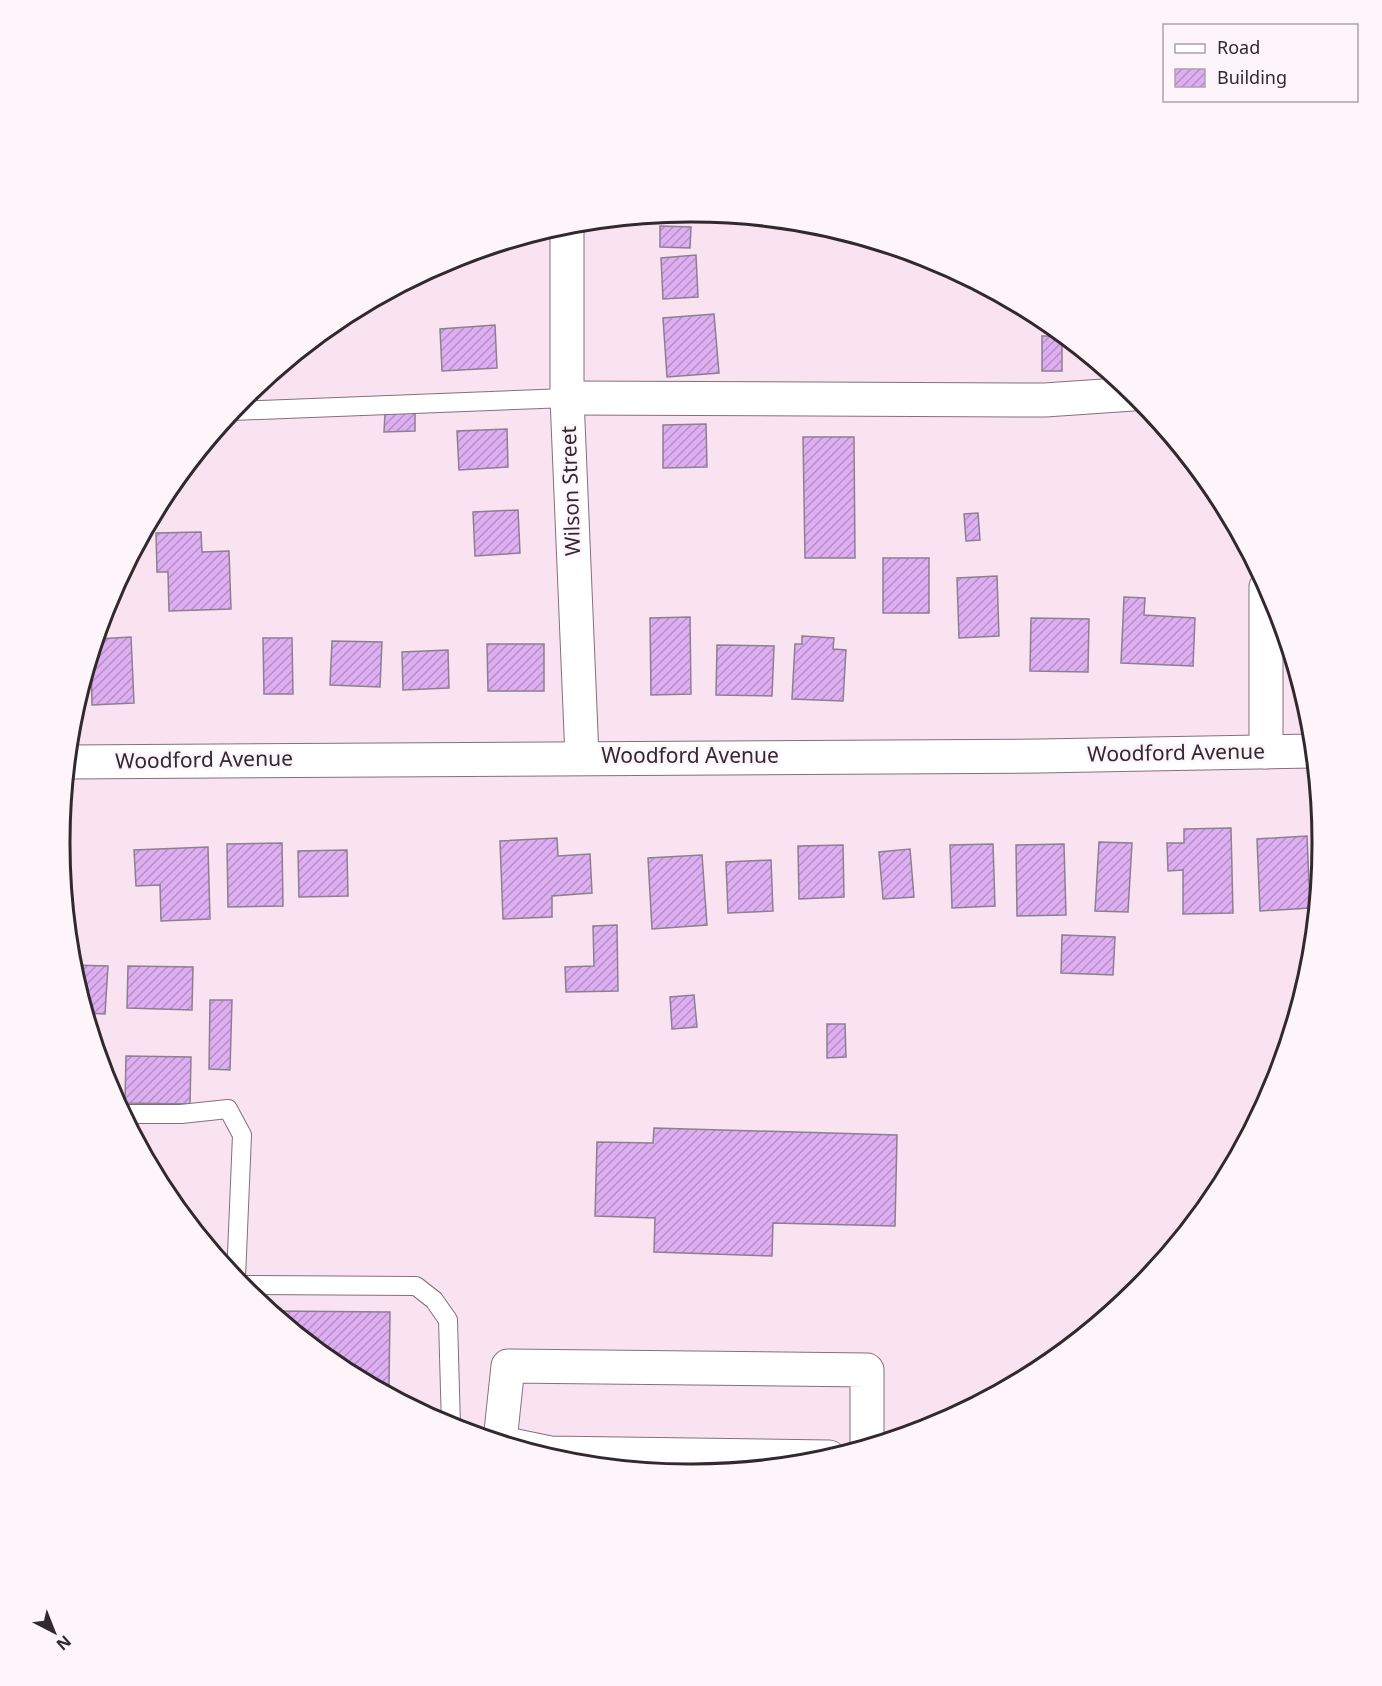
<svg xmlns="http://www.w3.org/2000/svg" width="1382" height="1686" viewBox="0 0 1382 1686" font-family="'Noto Sans',sans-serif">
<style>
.building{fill:url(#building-hatch);stroke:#8b8090;stroke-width:1.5}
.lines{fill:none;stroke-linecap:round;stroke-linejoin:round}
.lane-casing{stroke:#83707b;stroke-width:20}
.street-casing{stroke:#83707b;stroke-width:35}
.lane{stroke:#fff;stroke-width:18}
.street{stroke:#fff;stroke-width:33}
.labels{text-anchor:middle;stroke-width:5;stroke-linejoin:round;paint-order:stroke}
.street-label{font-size:21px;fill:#31292e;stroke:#fdf5fa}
.rim{fill:none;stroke:#31292e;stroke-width:3}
</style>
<defs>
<pattern id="building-hatch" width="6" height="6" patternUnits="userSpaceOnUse" patternTransform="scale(1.5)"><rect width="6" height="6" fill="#deaef2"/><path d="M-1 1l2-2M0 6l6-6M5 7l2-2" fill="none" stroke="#b58ec4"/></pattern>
</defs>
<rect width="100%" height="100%" fill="#f9e3f0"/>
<g class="building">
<polygon points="660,226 691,227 690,248 660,247"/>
<polygon points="696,255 698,297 663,299 661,258"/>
<polygon points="714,314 719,373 667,377 663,318"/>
<polygon points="495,325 497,368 442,371 440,329"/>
<rect x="1042" y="336" width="20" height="35"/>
<polygon points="385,413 415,413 415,431 384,432"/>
<polygon points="706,424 707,467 663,468 663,425"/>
<polygon points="507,429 508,467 459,470 457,431"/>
<polygon points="803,437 854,437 855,558 805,558"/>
<polygon points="518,510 520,553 475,556 473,512"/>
<polygon points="978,513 980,540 966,541 964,514"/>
<polygon points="201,532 202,552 229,551 231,609 169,611 168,572 157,572 156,533"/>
<rect x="883" y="558" width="46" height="55"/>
<polygon points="997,576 999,636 959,638 957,578"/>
<polygon points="1124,597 1145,598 1144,615 1195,618 1193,666 1121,663"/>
<polygon points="690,617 691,694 651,695 650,618"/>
<polygon points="1031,618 1089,619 1088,672 1030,671"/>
<polygon points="802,636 834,638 833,649 846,650 843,701 792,699 795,644 802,644"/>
<polygon points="131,637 134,703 92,705 91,659 97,639"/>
<polygon points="263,638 292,638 293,694 264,694"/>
<polygon points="332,641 382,642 380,687 330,685"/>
<polygon points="487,644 544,644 544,691 488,691"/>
<polygon points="717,645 774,646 772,696 716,695"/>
<polygon points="448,650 449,688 403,690 402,652"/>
<polygon points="1231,828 1233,913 1183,914 1183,870 1168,871 1167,843 1184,843 1184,829"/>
<polygon points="1307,836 1310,908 1260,911 1257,839"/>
<polygon points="557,838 558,856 590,854 592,893 552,896 552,917 503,919 500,841"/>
<polygon points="1099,842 1132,843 1128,912 1095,911"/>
<polygon points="282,843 283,906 228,907 227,844"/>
<polygon points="993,844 995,906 952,908 950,845"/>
<polygon points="1064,844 1066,915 1017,916 1016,845"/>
<polygon points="843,845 844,897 799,899 798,846"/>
<polygon points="208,847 210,919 161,921 160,885 136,886 134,850"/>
<polygon points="910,849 914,897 883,899 879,852"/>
<polygon points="347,850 348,896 299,897 298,851"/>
<polygon points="702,855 707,925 652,929 648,858"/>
<polygon points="771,860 773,911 728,913 726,862"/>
<polygon points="617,925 618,991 566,992 565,967 594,966 593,926"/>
<polygon points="1062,935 1115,937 1113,975 1061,973"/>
<polygon points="72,965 108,966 105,1014 86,1013"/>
<polygon points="128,966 193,967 192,1010 127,1008"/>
<polygon points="694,995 697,1027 672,1029 670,997"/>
<polygon points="210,1000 232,1000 230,1070 209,1069"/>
<polygon points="827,1024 845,1024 846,1057 827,1058"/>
<polygon points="126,1056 191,1057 190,1104 125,1103"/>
<polygon points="102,1064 111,1064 111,1090 108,1084"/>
<polygon points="654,1128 897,1135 895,1226 773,1223 772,1256 654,1252 655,1218 595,1216 597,1142 653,1143"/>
<polygon points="271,1311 390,1312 389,1385 372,1385 340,1367"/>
</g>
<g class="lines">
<g class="lane-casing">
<g id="lane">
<polyline points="233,411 567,398"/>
<polyline points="124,1114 181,1114 228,1109 242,1135 236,1278"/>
<polyline points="241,1285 416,1286 434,1300 448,1320 451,1426"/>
</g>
</g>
<g class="street-casing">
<g id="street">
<polyline points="567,225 567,398 582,757"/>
<polyline points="567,398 1045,400 1133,394"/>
<polyline points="1266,587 1266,752"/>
<polyline points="68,762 1040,756 1313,751"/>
<polyline points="500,1441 508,1366 867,1370 867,1446"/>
<polyline points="511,1445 550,1453 829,1457"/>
</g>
</g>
<use href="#lane" class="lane"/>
<use href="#street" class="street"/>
</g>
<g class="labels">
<g class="street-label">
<text transform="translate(571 491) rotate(-92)" y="7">Wilson Street</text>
<text transform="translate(1176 753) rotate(-1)" y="7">Woodford Avenue</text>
<text x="690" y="763">Woodford Avenue</text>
<text transform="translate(204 760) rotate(-1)" y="7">Woodford Avenue</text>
</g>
</g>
<path d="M0 0H1382V1686H0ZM690 222H692A620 620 0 0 1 1312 842V844A620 620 0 0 1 692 1464H690A620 620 0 0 1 70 844V842A620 620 0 0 1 690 222Z" fill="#fdf5fa" fill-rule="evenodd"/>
<path class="rim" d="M690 222H692A620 620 0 0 1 1312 842V844A620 620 0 0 1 692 1464H690A620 620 0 0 1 70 844V842A620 620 0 0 1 690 222Z"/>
<rect x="1163" y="24" width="195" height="78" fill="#fdf5fa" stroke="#aba3a8" stroke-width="1.5"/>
<rect x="1175" y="44" width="30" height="9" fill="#ffffff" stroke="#aba3a8" stroke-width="1.5"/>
<text x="1217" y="54" font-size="18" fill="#31292e">Road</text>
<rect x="1175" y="69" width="30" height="18" fill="url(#building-hatch)" stroke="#aba3a8" stroke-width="1.5"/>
<text x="1217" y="84" font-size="18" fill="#31292e">Building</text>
<g transform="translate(54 1632) rotate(138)" stroke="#fdf5fa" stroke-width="4.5" paint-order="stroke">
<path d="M0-4.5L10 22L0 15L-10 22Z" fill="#31292e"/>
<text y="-9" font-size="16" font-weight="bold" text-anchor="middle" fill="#31292e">N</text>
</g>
</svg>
